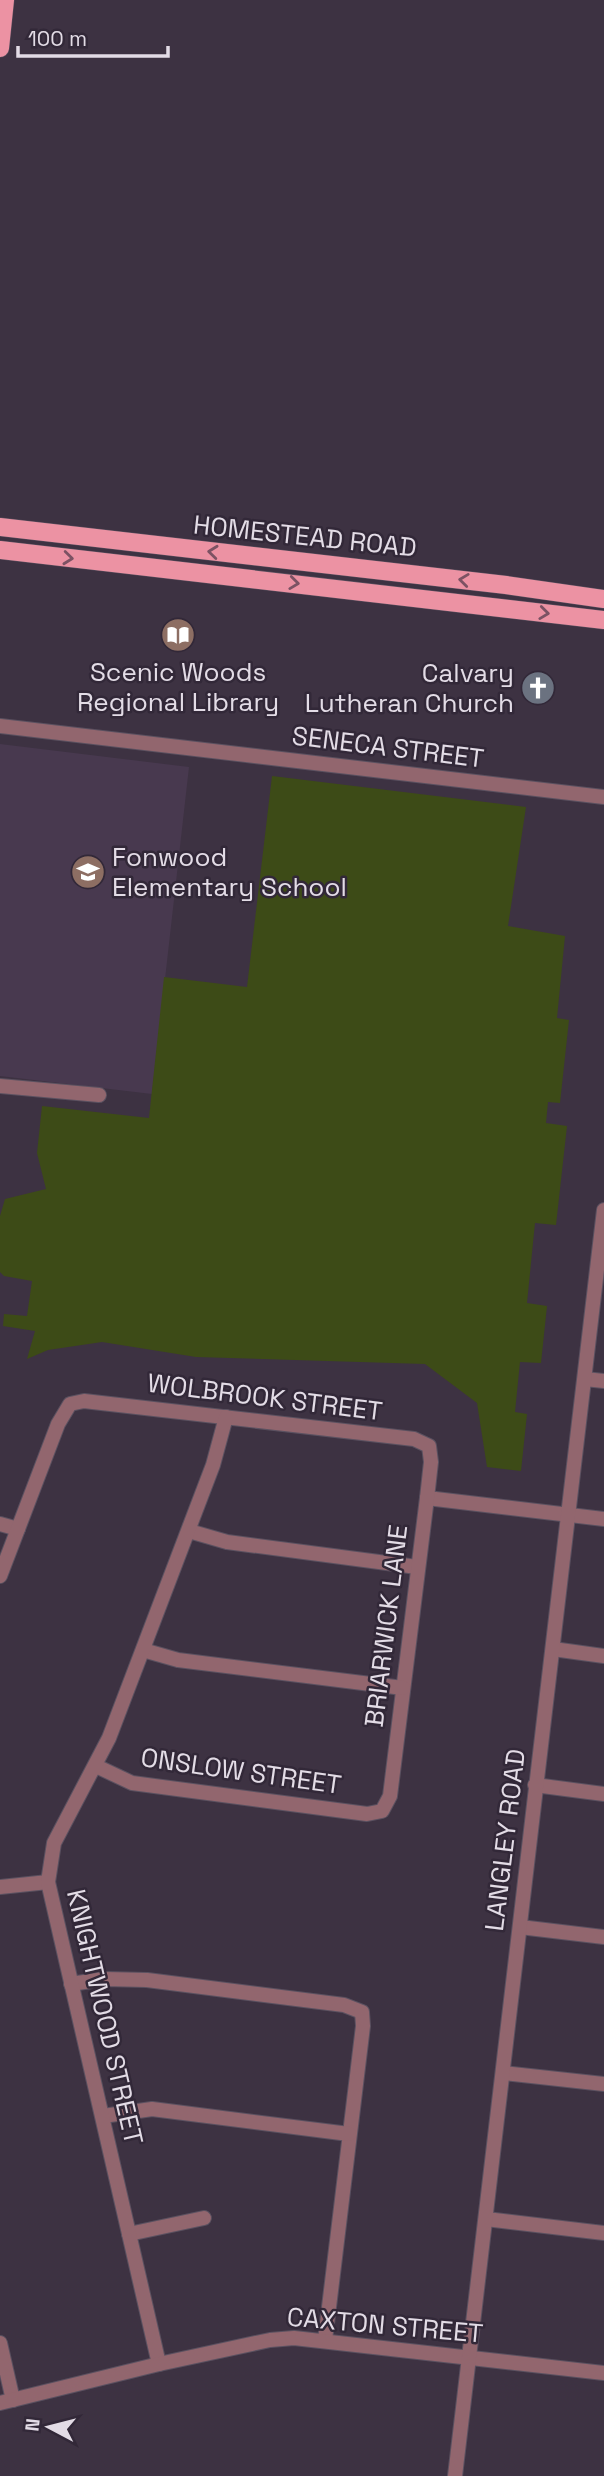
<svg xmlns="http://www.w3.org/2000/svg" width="604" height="2476" viewBox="0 0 604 2476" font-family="'Space Grotesk',sans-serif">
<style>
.built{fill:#48394f}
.green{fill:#3d4b17}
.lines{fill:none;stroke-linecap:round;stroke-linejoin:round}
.minor-casing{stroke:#5b5160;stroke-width:16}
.major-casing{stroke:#5b5160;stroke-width:19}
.minor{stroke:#92666e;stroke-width:14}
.major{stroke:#ec92a3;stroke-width:18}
.oneway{stroke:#7c5263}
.labels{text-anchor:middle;stroke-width:5;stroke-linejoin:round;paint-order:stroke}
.street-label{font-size:26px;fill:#e3dce6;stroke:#322838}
.poi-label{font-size:26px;fill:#e3dce6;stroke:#322838}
</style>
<rect width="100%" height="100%" fill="#3d3242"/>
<polygon class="built" points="0,744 189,767 152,1094 0,1076"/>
<polygon class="green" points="272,776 526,807 508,926 565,936 557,1018 569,1020 560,1103 548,1102 546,1123 567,1126 556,1225 535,1223 527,1303 547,1306 541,1363 520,1362 515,1412 527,1414 521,1471 487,1467 477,1403 425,1364 196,1357 102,1342 48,1350 27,1359 35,1331 3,1326 4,1314 27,1316 32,1281 4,1276 0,1272 0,1216 5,1199 46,1189 37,1153 42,1106 149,1118 164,977 247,987"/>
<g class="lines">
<g class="minor-casing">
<g id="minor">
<polyline points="0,726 604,797"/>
<polyline points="0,1086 99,1095"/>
<polyline points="585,1379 604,1381"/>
<polyline points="427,1498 604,1519"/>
<polyline points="0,1524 18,1529"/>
<polyline points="189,1531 227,1542 417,1567"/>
<polyline points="0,1576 58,1424 70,1404 84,1401 414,1439 429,1446 431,1462 427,1498 390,1796 382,1811 367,1814 132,1783 96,1766"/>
<polyline points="553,1649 604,1656"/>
<polyline points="143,1650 178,1660 403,1688"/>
<polyline points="535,1785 604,1794"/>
<polyline points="0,1887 48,1882"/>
<polyline points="520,1927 604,1937"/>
<polyline points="71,1984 104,1979 147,1980 344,2005 362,2012 363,2026 325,2340"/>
<polyline points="503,2073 604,2084"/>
<polyline points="103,2116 152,2109 349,2134"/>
<polyline points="486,2219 604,2233"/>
<polyline points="129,2234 204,2218"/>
<polyline points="0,2343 13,2400"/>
<polyline points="159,2364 48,1882 54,1843 109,1738 213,1465 226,1417"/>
<polyline points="0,2403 159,2364 270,2340 294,2338 604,2373"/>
<polyline points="455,2476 604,1210"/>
</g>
</g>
<g class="major-casing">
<g id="major">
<polyline points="0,48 5,0"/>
<polyline points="0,527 506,585 604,599"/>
<polyline points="0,550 604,620"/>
</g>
</g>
<use href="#minor" class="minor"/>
<use href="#major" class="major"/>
</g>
<defs><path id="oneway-chevron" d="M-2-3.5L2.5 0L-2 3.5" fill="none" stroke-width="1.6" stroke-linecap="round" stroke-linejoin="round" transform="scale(1.75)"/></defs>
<g class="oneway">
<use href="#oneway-chevron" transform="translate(213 552) rotate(-174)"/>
<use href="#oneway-chevron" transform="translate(68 558) rotate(6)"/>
<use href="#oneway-chevron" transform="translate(464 580) rotate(-173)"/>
<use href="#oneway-chevron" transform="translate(294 583) rotate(7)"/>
<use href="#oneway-chevron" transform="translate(544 613) rotate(7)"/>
</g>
<defs>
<g id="library-disc" transform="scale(1.75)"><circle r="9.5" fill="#8d6e63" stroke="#322838"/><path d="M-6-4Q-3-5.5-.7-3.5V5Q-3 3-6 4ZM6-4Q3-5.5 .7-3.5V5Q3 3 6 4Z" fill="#fff"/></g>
<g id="church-disc" transform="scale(1.75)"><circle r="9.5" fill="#6b7280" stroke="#322838"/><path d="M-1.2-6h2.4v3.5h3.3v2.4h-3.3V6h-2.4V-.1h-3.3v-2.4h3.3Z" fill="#fff"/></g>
<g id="school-disc" transform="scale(1.75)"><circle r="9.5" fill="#8d6e63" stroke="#322838"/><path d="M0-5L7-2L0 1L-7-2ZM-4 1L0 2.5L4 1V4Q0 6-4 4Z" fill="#fff"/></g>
</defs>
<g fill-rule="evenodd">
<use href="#library-disc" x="178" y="635"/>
<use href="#church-disc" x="538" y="688"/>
<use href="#school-disc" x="88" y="872"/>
</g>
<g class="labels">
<g class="street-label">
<text transform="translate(305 536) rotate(6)" y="9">HOMESTEAD ROAD</text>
<text transform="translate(388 747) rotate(7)" y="9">SENECA STREET</text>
<text transform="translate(265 1397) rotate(7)" y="9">WOLBROOK STREET</text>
<text transform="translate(386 1626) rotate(-83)" y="9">BRIARWICK LANE</text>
<text transform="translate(241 1771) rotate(8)" y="9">ONSLOW STREET</text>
<text transform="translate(505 1840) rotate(-83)" y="9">LANGLEY ROAD</text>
<text transform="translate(105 2017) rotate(77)" y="9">KNIGHTWOOD STREET</text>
<text transform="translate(385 2325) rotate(5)" y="9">CAXTON STREET</text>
</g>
<g class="poi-label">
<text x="178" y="681">Scenic Woods<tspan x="178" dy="30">Regional Library</tspan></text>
<text x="514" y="682" text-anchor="end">Calvary<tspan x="514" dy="30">Lutheran Church</tspan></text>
<text x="112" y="866" text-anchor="start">Fonwood<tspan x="112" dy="30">Elementary School</tspan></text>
</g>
</g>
<g transform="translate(49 2427) rotate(277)" stroke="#322838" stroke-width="5" paint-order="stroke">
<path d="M0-5L12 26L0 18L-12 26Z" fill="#e3dce6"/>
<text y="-10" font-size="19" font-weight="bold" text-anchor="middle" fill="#e3dce6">N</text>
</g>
<path d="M18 46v10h150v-10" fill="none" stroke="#e3dce6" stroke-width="3.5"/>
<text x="28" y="46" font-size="21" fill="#e3dce6" stroke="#322838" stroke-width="5" paint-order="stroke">100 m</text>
</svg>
